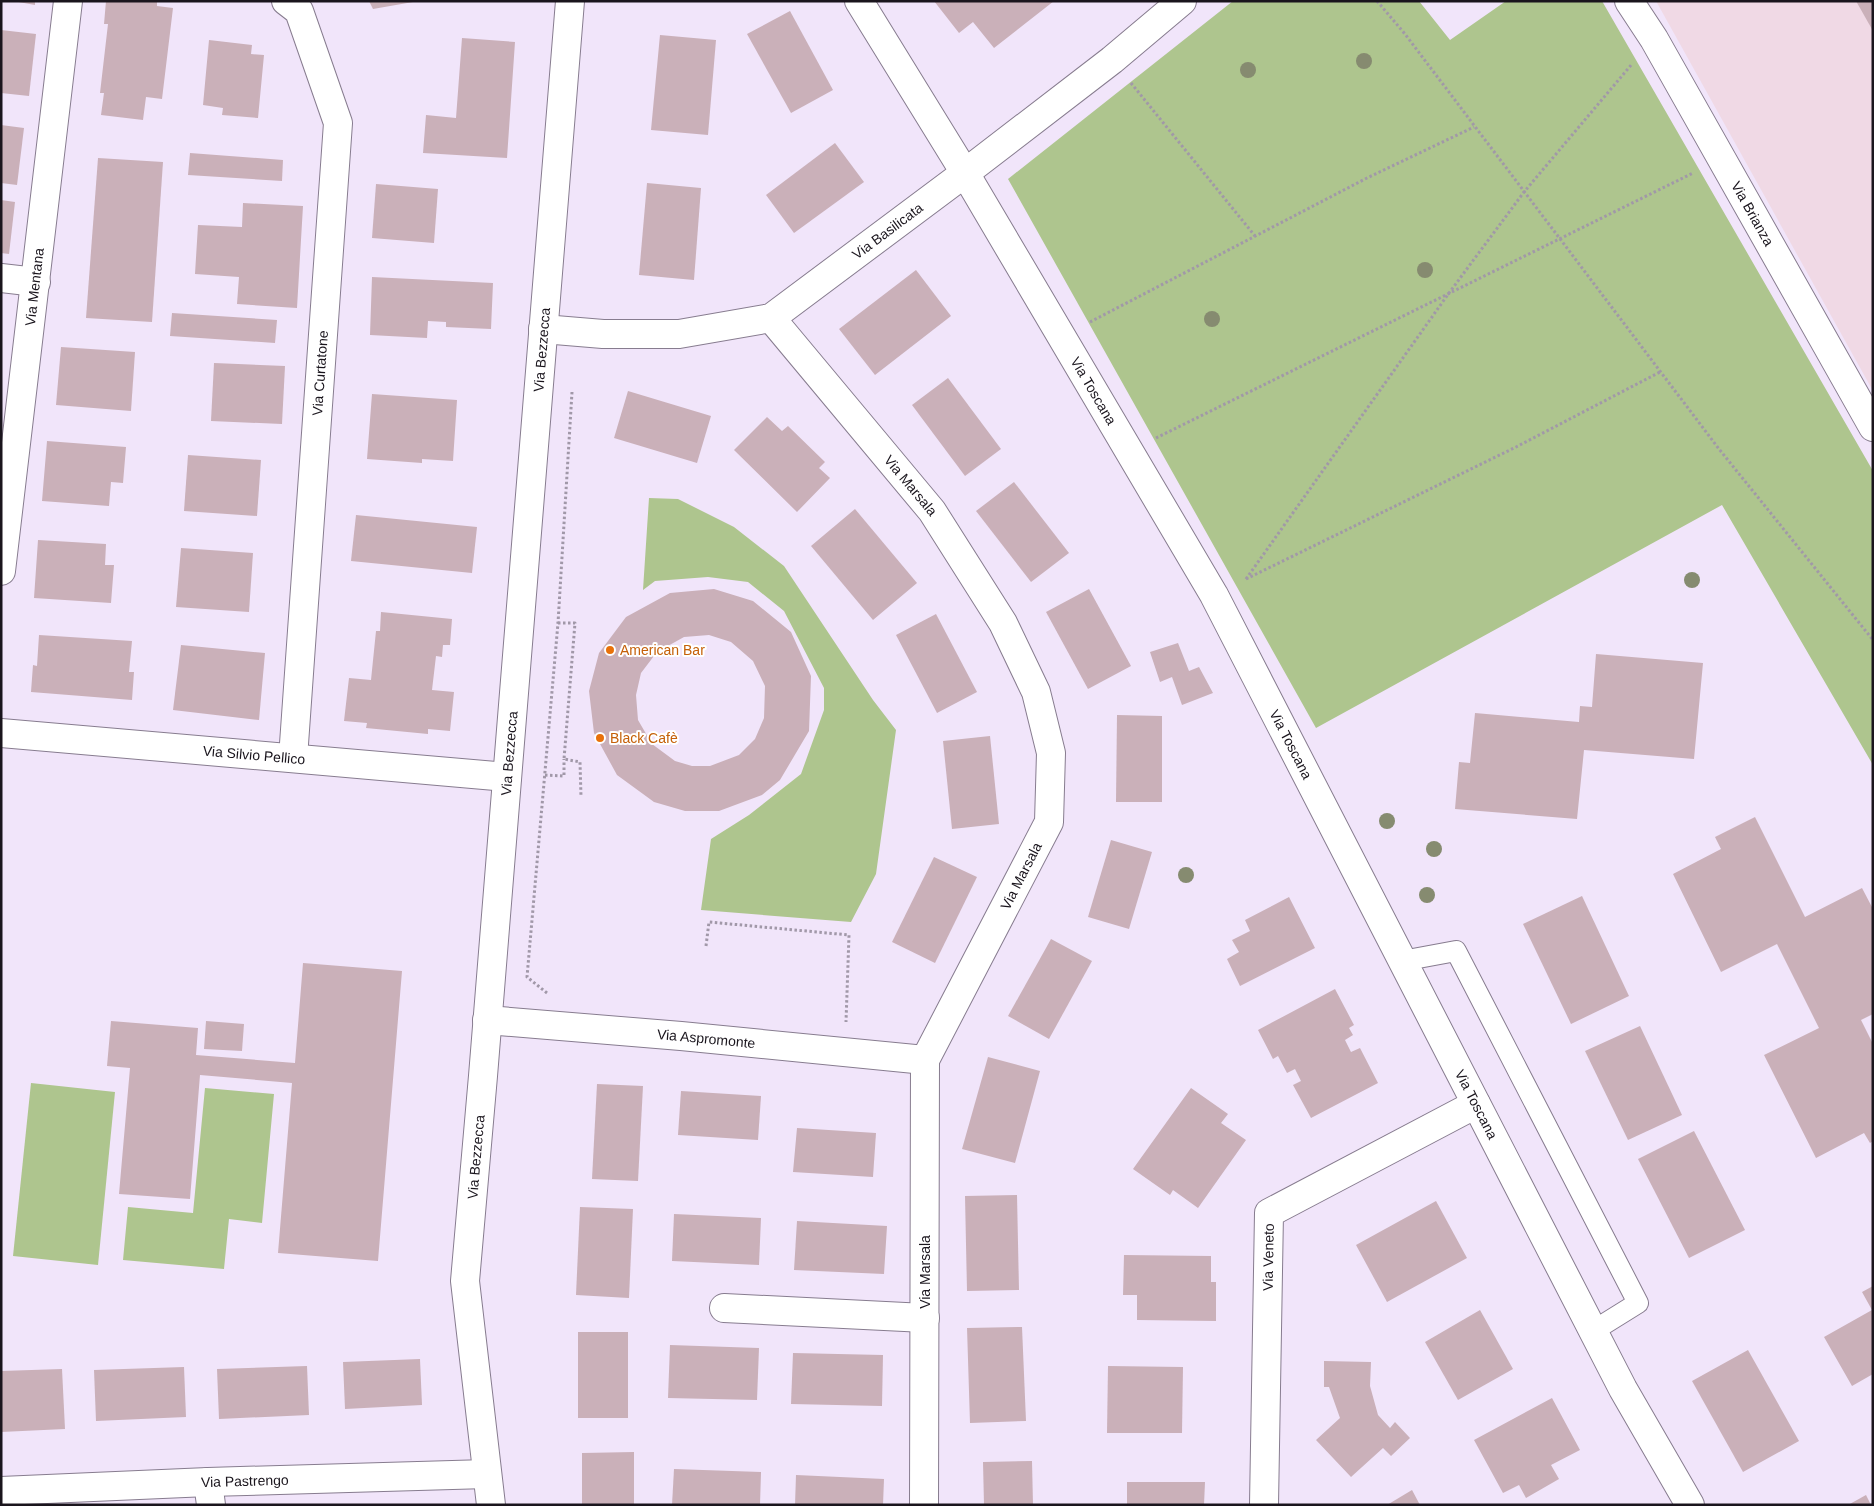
<svg xmlns="http://www.w3.org/2000/svg" width="1874" height="1506" viewBox="0 0 1874 1506" font-family="Helvetica,sans-serif">
<style>
.industrial{fill:#f0d9e5}
.green{fill:#aec58e}
.building{fill:#cab0b9;fill-rule:evenodd}
.lines{fill:none;stroke-linecap:round;stroke-linejoin:round}
.service-casing{stroke:#877c8f;stroke-width:22}
.minor-casing{stroke:#877c8f;stroke-width:30}
.path{stroke:#a198a8;stroke-width:3;stroke-dasharray:2.5 2.5;stroke-linecap:butt}
.service{stroke:#fff;stroke-width:20}
.minor{stroke:#fff;stroke-width:28}
.tree{fill:#868b70}
.food-dot{fill:#e8710a;stroke:#fff;stroke-width:2}
.labels{text-anchor:middle;stroke-width:4;stroke-linejoin:round;paint-order:stroke}
.street-label{font-size:14px;fill:#1a151d;stroke:#fff}
.food-label{font-size:14px;fill:#c56008;stroke:#fff;text-anchor:start}
</style>
<rect width="100%" height="100%" fill="#f1e5fa"/>
<polygon class="industrial" points="1656,1 1873,1 1873,391"/>
<g class="green">
<polygon points="1233,1 1419,1 1450,40 1506,1 1602,1 1873,471 1873,765 1722,505 1316,728 1008,179"/>
<polygon points="649,498 678,499 734,527 784,566 873,700 896,730 876,874 851,922 701,910 711,839 749,815 801,774 824,710 824,688 784,611 748,582 708,577 655,581 643,590"/>
<polygon points="31,1083 115,1092 98,1265 13,1256"/>
<polygon points="205,1088 274,1094 262,1223 229,1219 224,1269 123,1260 128,1207 193,1213"/>
</g>
<g class="building">
<polygon points="13,1 35,1 35,5"/>
<polygon points="106,1 157,1 157,6 173,8 162,99 146,97 143,120 101,115 104,93 100,93 108,24 104,24"/>
<polygon points="369,1 413,1 413,2 373,9"/>
<polygon points="934,1 1054,1 994,48 973,22 959,33"/>
<polygon points="1856,1 1873,1 1873,31"/>
<polygon points="790,11 833,90 791,113 747,34"/>
<polygon points="1,30 36,34 29,96 1,93"/>
<polygon points="660,35 716,40 708,135 651,130"/>
<polygon points="462,38 515,42 507,158 423,153 426,115 456,118"/>
<polygon points="209,40 252,45 251,54 264,55 258,118 222,115 223,108 203,105"/>
<polygon points="1,125 24,128 17,185 1,183"/>
<polygon points="835,143 864,182 794,233 766,195"/>
<polygon points="190,153 283,160 282,181 188,175"/>
<polygon points="98,158 163,162 152,322 86,318"/>
<polygon points="647,183 701,188 694,280 639,275"/>
<polygon points="376,184 438,189 434,243 372,238"/>
<polygon points="1,200 15,202 9,254 1,253"/>
<polygon points="243,203 303,206 297,308 237,304 239,277 195,274 198,225 242,227"/>
<polygon points="916,270 951,316 875,375 839,329"/>
<polygon points="372,277 493,283 491,329 446,327 446,322 428,321 427,338 370,335"/>
<polygon points="172,313 277,320 275,343 170,336"/>
<polygon points="61,347 135,352 131,411 56,405"/>
<polygon points="214,363 285,366 282,424 211,421"/>
<polygon points="948,378 1001,449 965,476 912,405"/>
<polygon points="628,391 711,416 697,463 614,438"/>
<polygon points="372,394 457,400 453,461 422,459 422,463 367,459"/>
<polygon points="767,417 782,431 788,426 825,462 819,468 830,478 797,512 734,450"/>
<polygon points="47,441 126,447 123,483 111,482 109,506 42,501"/>
<polygon points="188,455 261,460 257,516 184,511"/>
<polygon points="1014,482 1069,553 1031,582 976,511"/>
<polygon points="855,509 917,583 873,620 811,546"/>
<polygon points="356,515 477,527 472,573 351,561"/>
<polygon points="38,540 106,544 105,565 114,565 111,603 34,598"/>
<polygon points="181,548 253,553 249,612 176,607"/>
<path d="M714,589L753,601L791,632L811,676L809,731L780,780L762,795L719,811H685L654,802L617,775L594,733L589,691L599,653L626,617L670,593ZM709,635L731,642L753,661L765,686L764,718L755,739L739,755L710,766H692L675,761L652,744L638,720L636,695L641,673L657,652L684,637Z"/>
<polygon points="1089,589 1131,666 1088,689 1046,612"/>
<polygon points="381,612 452,619 450,645 443,645 442,657 436,656 432,690 454,692 450,731 428,729 428,734 366,728 367,723 344,721 349,678 371,680 376,631 380,631"/>
<polygon points="936,614 977,692 937,713 896,635"/>
<polygon points="39,635 132,641 129,672 134,672 132,700 31,692 33,665 37,666"/>
<polygon points="1178,643 1189,671 1199,667 1213,693 1182,705 1172,677 1160,682 1150,652"/>
<polygon points="181,645 265,653 259,720 173,710"/>
<polygon points="1596,654 1703,663 1694,759 1584,750 1577,819 1455,809 1459,762 1470,763 1475,713 1579,722 1580,706 1592,707"/>
<polygon points="1117,715 1162,716 1162,802 1116,802"/>
<polygon points="990,736 999,824 952,829 943,741"/>
<polygon points="1755,817 1805,917 1862,888 1873,909 1873,1014 1861,1020 1873,1044 1873,1141 1870,1143 1864,1133 1816,1158 1764,1055 1819,1028 1777,944 1721,972 1673,874 1721,849 1715,837"/>
<polygon points="1111,840 1152,852 1129,929 1088,917"/>
<polygon points="934,857 977,877 935,963 892,942"/>
<polygon points="1582,896 1629,996 1571,1024 1523,924"/>
<polygon points="1289,897 1315,948 1240,986 1227,959 1239,952 1232,940 1250,931 1245,920"/>
<polygon points="1051,939 1092,961 1049,1039 1008,1016"/>
<polygon points="303,963 402,971 378,1261 278,1253 292,1083 200,1075 190,1199 119,1194 130,1068 107,1066 111,1021 198,1028 196,1055 295,1063"/>
<polygon points="1335,989 1354,1025 1349,1028 1353,1035 1345,1040 1351,1052 1360,1048 1378,1083 1311,1118 1293,1085 1301,1081 1295,1069 1287,1073 1278,1056 1273,1059 1258,1030"/>
<polygon points="206,1021 244,1024 242,1051 204,1049"/>
<polygon points="1640,1026 1682,1115 1628,1140 1585,1051"/>
<polygon points="988,1057 1040,1071 1015,1163 962,1149"/>
<polygon points="597,1084 643,1086 638,1181 592,1179"/>
<polygon points="1191,1088 1228,1114 1221,1123 1246,1140 1198,1208 1173,1190 1170,1195 1133,1169"/>
<polygon points="681,1091 761,1096 758,1140 678,1135"/>
<polygon points="797,1128 876,1133 873,1177 793,1172"/>
<polygon points="1694,1131 1745,1230 1689,1258 1638,1159"/>
<polygon points="1017,1195 1019,1290 967,1291 965,1196"/>
<polygon points="1436,1201 1467,1258 1387,1302 1356,1245"/>
<polygon points="580,1207 633,1209 629,1298 576,1295"/>
<polygon points="674,1214 761,1218 759,1265 672,1261"/>
<polygon points="797,1221 887,1226 884,1274 794,1270"/>
<polygon points="1124,1255 1211,1256 1211,1282 1216,1282 1216,1321 1137,1320 1137,1295 1123,1295"/>
<polygon points="1873,1286 1873,1374 1852,1386 1824,1337 1872,1310 1862,1292"/>
<polygon points="1480,1310 1513,1369 1458,1400 1425,1342"/>
<polygon points="1022,1327 1026,1421 970,1423 967,1328"/>
<rect x="578" y="1332" width="50" height="86"/>
<polygon points="670,1345 759,1348 757,1400 668,1398"/>
<polygon points="1748,1350 1799,1441 1743,1472 1692,1381"/>
<polygon points="793,1353 883,1355 882,1406 791,1404"/>
<polygon points="420,1359 422,1405 345,1409 343,1362"/>
<polygon points="1324,1361 1371,1362 1370,1386 1378,1415 1390,1428 1395,1422 1410,1438 1391,1456 1383,1448 1351,1477 1316,1440 1340,1418 1329,1387 1324,1387"/>
<polygon points="307,1366 309,1415 219,1419 217,1369"/>
<polygon points="1108,1366 1183,1367 1182,1433 1107,1433"/>
<polygon points="184,1367 186,1417 96,1421 94,1370"/>
<polygon points="62,1369 65,1429 1,1432 1,1371"/>
<polygon points="1552,1398 1580,1450 1551,1465 1559,1479 1526,1498 1519,1485 1503,1493 1474,1440"/>
<polygon points="634,1452 634,1505 582,1505 582,1453"/>
<polygon points="1032,1461 1033,1505 984,1505 983,1462"/>
<polygon points="674,1469 761,1472 760,1505 672,1505"/>
<polygon points="796,1475 884,1479 883,1505 795,1505"/>
<polygon points="1127,1482 1205,1482 1204,1505 1127,1505"/>
<polygon points="1412,1490 1420,1505 1387,1505"/>
<polygon points="1866,1495 1871,1505 1848,1505"/>
</g>
<g class="lines">
<g class="service-casing">
<polyline id="service" points="1402,961 1456,951 1638,1303 1593,1331"/>
</g>
<g class="minor-casing">
<g id="minor">
<polyline points="286,1 299,11 338,123 293,758"/>
<path id="s1" d="M859,1L965,173L1214,595L1623,1389L1690,1505"/>
<path id="s2" d="M1629,1L1654,39L1873,427"/>
<polyline points="1,278 36,282"/>
<path id="s3" d="M771,318L932,511L1003,623L1036,692L1051,753L1049,822L925,1060L924,1505"/>
<path id="s4" d="M543,329L603,334H679L771,318L965,173L1112,60L1182,1"/>
<path id="s5" d="M1,571L68,1"/>
<path id="s6" d="M1,733L507,777"/>
<path id="s7" d="M487,1020L681,1036L925,1060"/>
<polyline points="724,1308 925,1318"/>
<polyline points="208,1482 211,1505"/>
<path id="s8" d="M1,1491L208,1482L487,1474"/>
<path id="s9" d="M491,1505L465,1281L483,1076L570,1"/>
<path id="s10" d="M1264,1505L1269,1213L1476,1104"/>
</g>
</g>
<g class="path">
<polyline points="1377,1 1405,34 1719,449 1873,640"/>
<polyline points="1131,83 1255,236"/>
<polyline points="1090,322 1367,178 1474,127"/>
<polyline points="1156,438 1693,173"/>
<polyline points="1246,579 1449,293 1524,192 1632,64"/>
<polyline points="1246,579 1516,447 1660,372"/>
<polyline points="558,623 575,623 564,759 580,762 581,797"/>
<polyline points="545,775 564,776 564,759"/>
<polyline points="706,946 709,922 849,935 846,1022"/>
<polyline points="547,993 527,977 558,623 572,392"/>
</g>
<use href="#service" class="service"/>
<use href="#minor" class="minor"/>
</g>
<g class="tree">
<circle cx="1364" cy="61" r="8"/>
<circle cx="1248" cy="70" r="8"/>
<circle cx="1425" cy="270" r="8"/>
<circle cx="1212" cy="319" r="8"/>
<circle cx="1692" cy="580" r="8"/>
<circle cx="1387" cy="821" r="8"/>
<circle cx="1434" cy="849" r="8"/>
<circle cx="1186" cy="875" r="8"/>
<circle cx="1427" cy="895" r="8"/>
</g>
<g class="food-dot">
<circle cx="610" cy="650" r="5"/>
<circle cx="600" cy="738" r="5"/>
</g>
<g class="labels">
<g class="street-label">
<text dy="5" stroke="none"><textPath href="#s2" startOffset="246">Via Brianza</textPath></text>
<text dy="5" stroke="none"><textPath href="#s4" startOffset="375">Via Basilicata</textPath></text>
<text dy="5" stroke="none"><textPath href="#s5" startOffset="286">Via Mentana</textPath></text>
<text dy="5" stroke="none"><textPath href="#s9" startOffset="1160">Via Bezzecca</textPath></text>
<text transform="translate(320 373) rotate(-86)" y="5">Via Curtatone</text>
<text dy="5" stroke="none"><textPath href="#s1" startOffset="455">Via Toscana</textPath></text>
<text dy="5" stroke="none"><textPath href="#s3" startOffset="218">Via Marsala</textPath></text>
<text dy="5" stroke="none"><textPath href="#s1" startOffset="860">Via Toscana</textPath></text>
<text dy="5" stroke="none"><textPath href="#s9" startOffset="755">Via Bezzecca</textPath></text>
<text dy="5" stroke="none"><textPath href="#s6" startOffset="254">Via Silvio Pellico</textPath></text>
<text transform="translate(1021 876) rotate(-63)" y="5">Via Marsala</text>
<text dy="5" stroke="none"><textPath href="#s7" startOffset="220">Via Aspromonte</textPath></text>
<text dy="5" stroke="none"><textPath href="#s1" startOffset="1265">Via Toscana</textPath></text>
<text dy="5" stroke="none"><textPath href="#s9" startOffset="350">Via Bezzecca</textPath></text>
<text dy="5" stroke="none"><textPath href="#s10" startOffset="248">Via Veneto</textPath></text>
<text transform="translate(925 1272) rotate(-90)" y="5">Via Marsala</text>
<text dy="5" stroke="none"><textPath href="#s8" startOffset="244">Via Pastrengo</textPath></text>
</g>
<g class="food-label">
<text x="620" y="655">American Bar</text>
<text x="610" y="743">Black Cafè</text>
</g>
</g>
<rect width="1874" height="1506" fill="none" stroke="#1a151d" stroke-width="5"/>
</svg>
